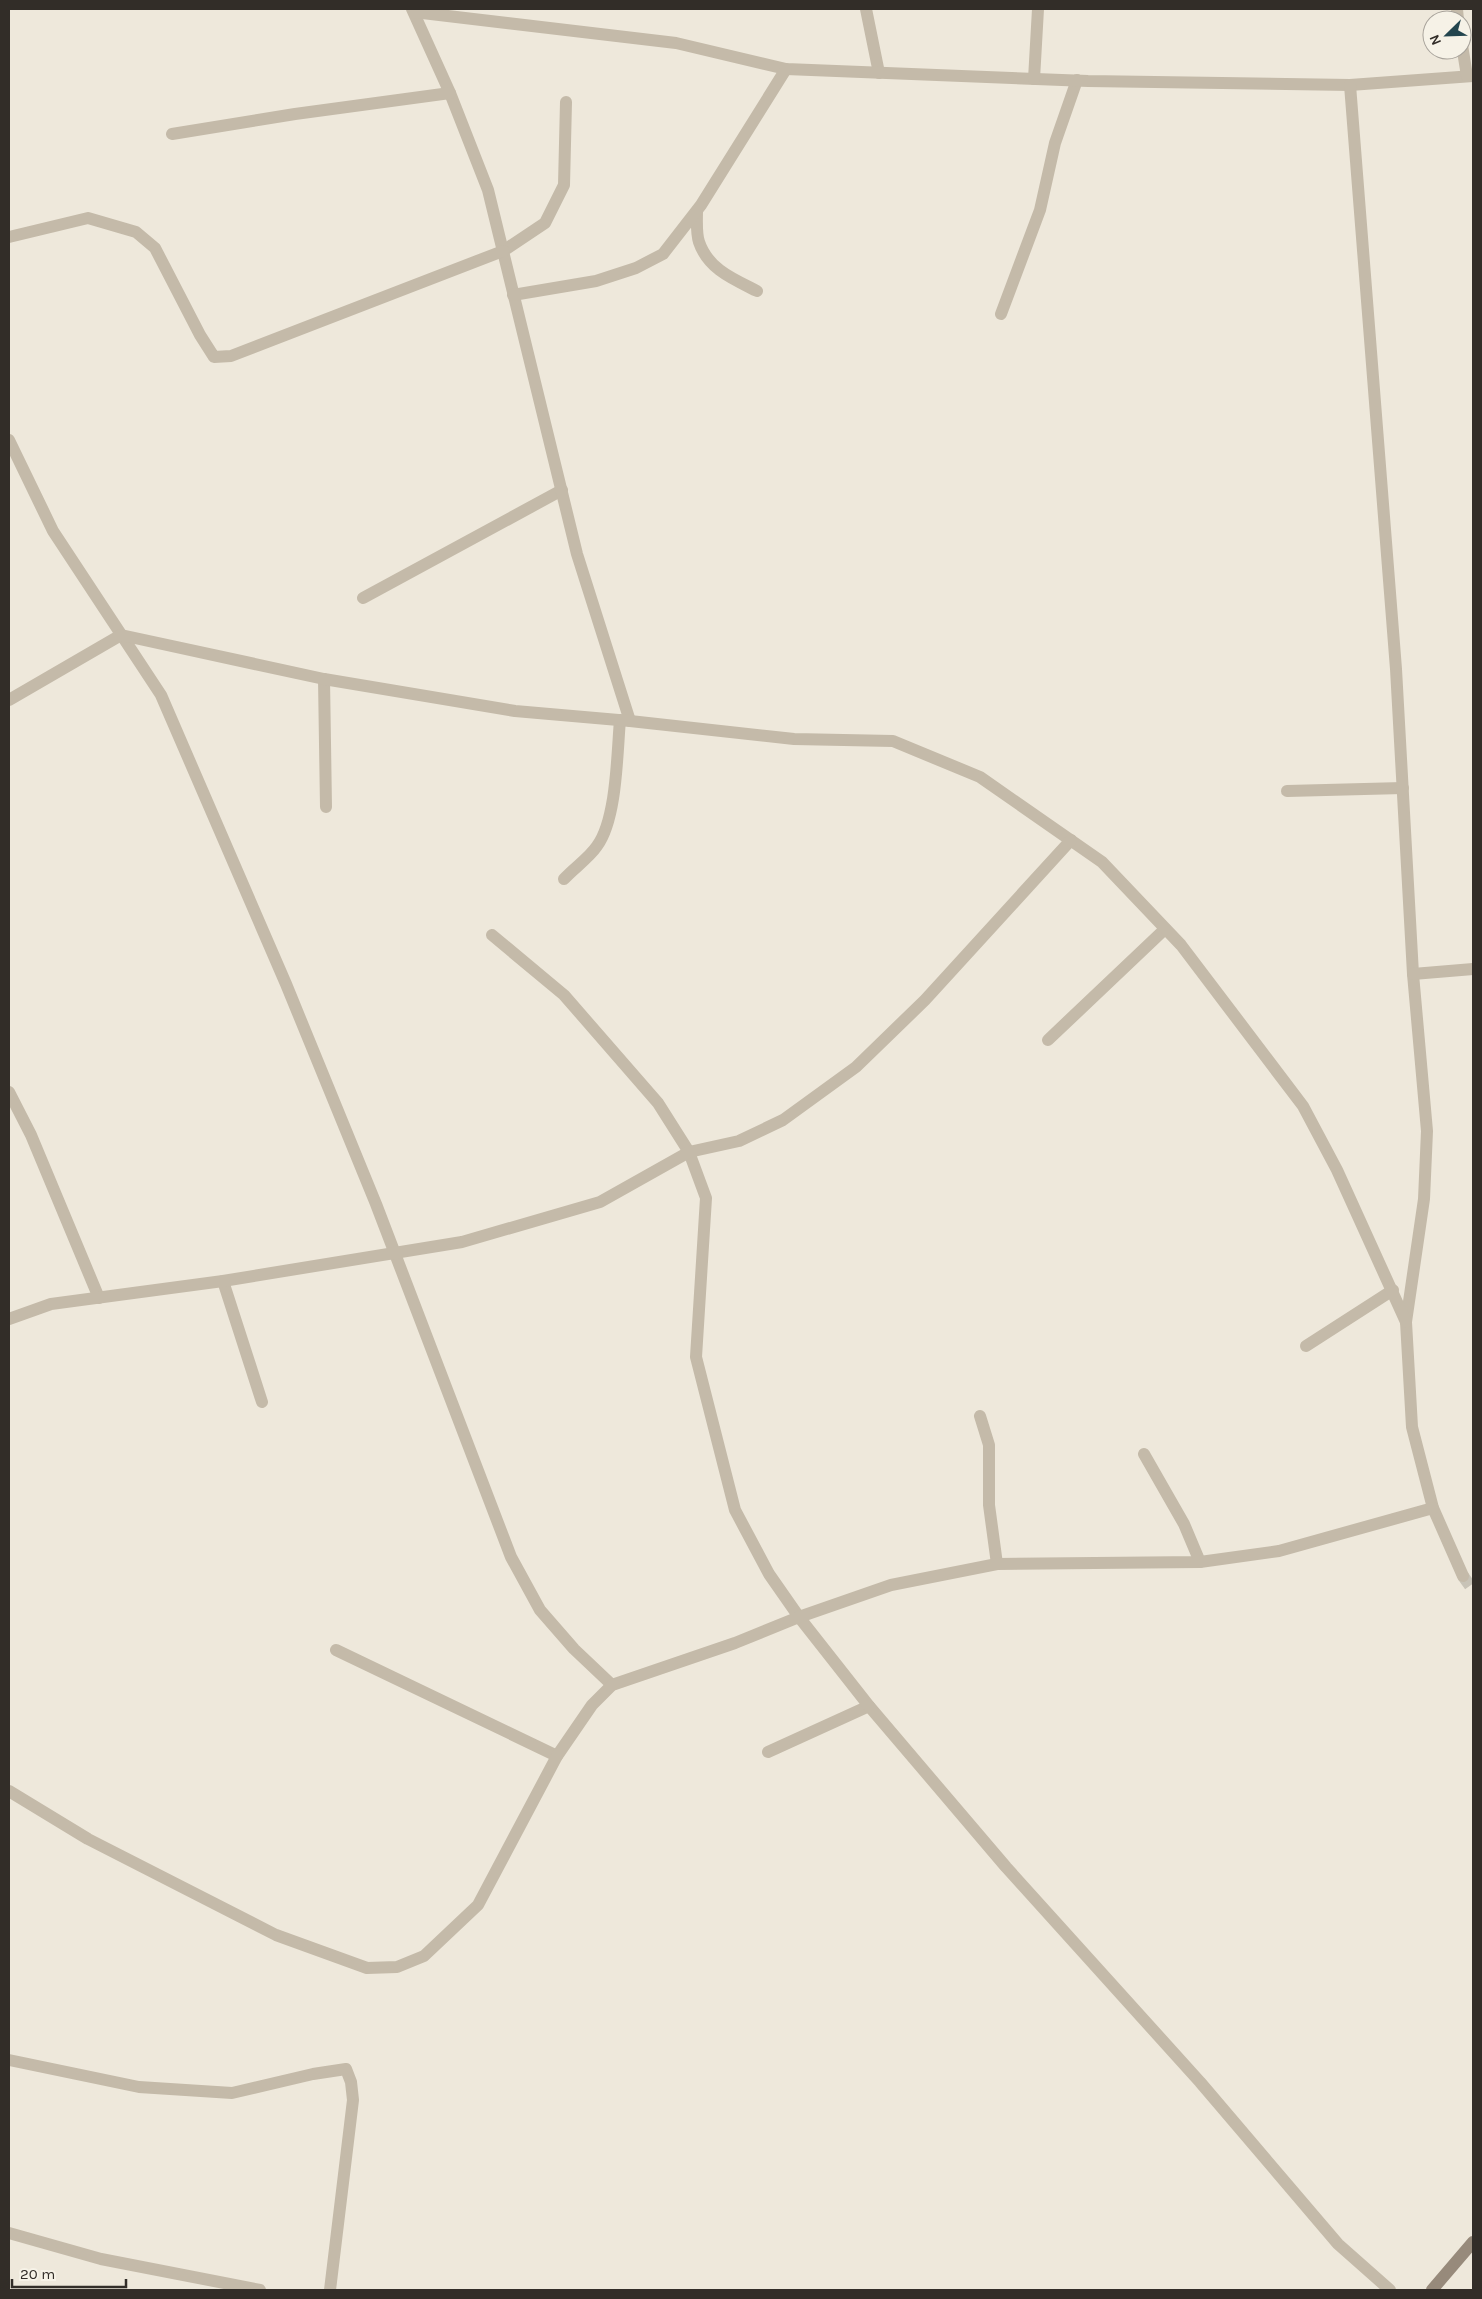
<svg xmlns="http://www.w3.org/2000/svg" width="1482" height="2299" viewBox="0 0 1482 2299" font-family="Karla,sans-serif">
<style>
.lines{fill:none;stroke-linecap:round;stroke-linejoin:round}
.street-tunnel{stroke:#c8c3b7;stroke-width:12;stroke-dasharray:12 6;stroke-linecap:butt}
.lane{stroke:#c4baa9;stroke-width:12}
.street{stroke:#c4baa9;stroke-width:12}
.secondary{stroke:#978a7b;stroke-width:12}
</style>
<rect width="100%" height="100%" fill="#eee8db"/>
<g class="lines">
<polyline class="street-tunnel" points="1463,1576 1473,1590"/>
<g class="lane">
<path d="M697,211C697,220 696,233 699,242C708,269 733,279 757,291"/>
<polyline points="503,251 545,223 564,185 566,102"/>
<polyline points="1001,314 1040,210 1055,143 1077,80"/>
<polyline points="363,598 562,490"/>
<polyline points="324,679 326,807"/>
<polyline points="1287,791 1403,788"/>
<path d="M564,879C574,868 589,858 597,846C617,819 617,753 620,720"/>
<polyline points="1048,1040 1165,929"/>
<polyline points="223,1281 262,1402"/>
<polyline points="1306,1346 1393,1290"/>
<polyline points="1144,1454 1184,1524 1200,1562"/>
<polyline points="768,1752 869,1706"/>
<polyline points="9,2060 139,2087 232,2093 313,2074 346,2069 351,2082 353,2100 330,2290"/>
</g>
<g class="street">
<polyline points="412,9 450,93 488,190 577,554 630,721"/>
<polyline points="866,9 879,73"/>
<polyline points="1457,9 1458,20"/>
<polyline points="414,12 676,43 786,69 1088,81 1350,85 1473,76"/>
<polyline points="1462,45 1467,76"/>
<polyline points="1034,79 1038,9"/>
<polyline points="1350,85 1396,669 1413,974 1427,1131 1424,1199 1406,1322 1412,1427 1433,1508 1463,1576"/>
<polyline points="172,134 295,114 450,93"/>
<polyline points="9,237 88,218 136,232 155,248 200,335 214,357 231,356 503,251"/>
<polyline points="513,295 596,281 636,268 663,254 701,205 786,69"/>
<polyline points="9,440 53,531 161,695 286,984 376,1204 511,1557 540,1610 574,1649 612,1685"/>
<polyline points="9,700 121,635 324,679 515,711 630,721 794,739 893,741 980,777 1102,862 1181,945 1303,1106 1337,1170 1406,1322"/>
<polyline points="492,935 564,995 658,1103 689,1152 706,1198 696,1357 735,1510 769,1574 799,1617 869,1706 1006,1867 1200,2082 1338,2244 1390,2290"/>
<polyline points="1413,974 1473,969"/>
<polyline points="9,1092 31,1135 99,1298"/>
<polyline points="9,1319 51,1304 223,1281 462,1242 600,1202 689,1152 739,1141 783,1120 856,1067 925,1000 1071,840"/>
<polyline points="980,1416 989,1445 989,1505 997,1564"/>
<polyline points="336,1650 557,1756"/>
<polyline points="9,1791 88,1839 276,1935 367,1968 397,1967 424,1956 478,1905 557,1756 592,1705 612,1685 735,1643 799,1617 891,1585 997,1564 1200,1562 1279,1551 1433,1508"/>
<polyline points="9,2233 101,2259 260,2290"/>
</g>
<polyline class="secondary" points="1432,2290 1473,2242"/>
</g>
<rect width="1482" height="2299" fill="none" stroke="#322d28" stroke-width="20"/>
<g transform="translate(1447 35) rotate(247)"><circle r="24" fill="#f6f2e7" stroke="#a8a39b"/>
<path d="M0-4L9 19L0 12L-9 19Z" fill="#23454e"/>
<text y="-8" font-size="14" font-weight="bold" text-anchor="middle" fill="#322d28">N</text>
</g>
<path d="M12 2279v8h114v-8" fill="none" stroke="#322d28" stroke-width="2.5"/>
<text x="20" y="2279" font-size="15" fill="#322d28" stroke="#f6f2e7" stroke-width="4" paint-order="stroke">20 m</text>
</svg>
